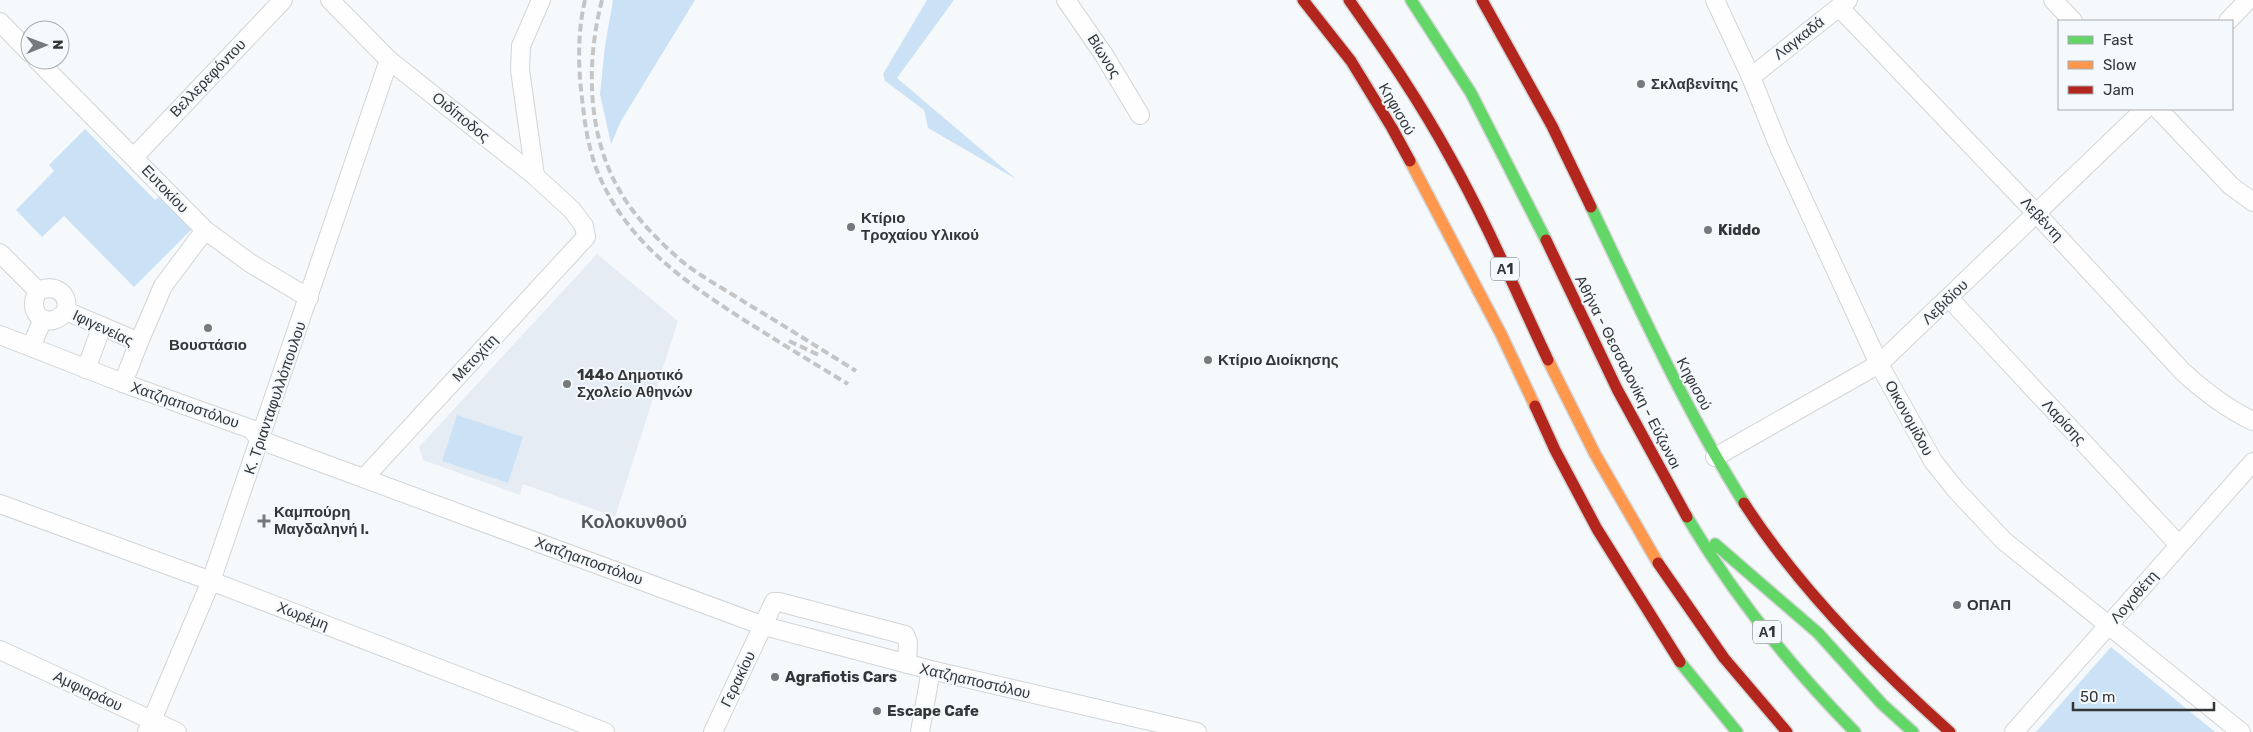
<svg xmlns="http://www.w3.org/2000/svg" width="2253" height="732" viewBox="0 0 2253 732" font-family="Rubik,sans-serif">
<style>
.built{fill:#e6ecf3}
.green{fill:#cbe1f6}
.lines{fill:none;stroke-linecap:round;stroke-linejoin:round}
.street-casing{stroke:#d2d4d6;stroke-width:20}
.fast-casing{stroke:#d2d4d6;stroke-width:14}
.slow-casing{stroke:#d2d4d6;stroke-width:14}
.jam-casing{stroke:#d2d4d6;stroke-width:14}
.street{stroke:#fefeff;stroke-width:18}
.fast{stroke:#63d668;stroke-width:11}
.slow{stroke:#ff974d;stroke-width:11}
.jam{stroke:#b3261e;stroke-width:11}
.rail{stroke:#c5c5c6;stroke-width:4;stroke-dasharray:8 4;stroke-linecap:butt}
.poi-dot{fill:#777a7b;stroke:#f4f9fe;stroke-width:2}
.labels{text-anchor:middle;stroke-width:4;stroke-linejoin:round;paint-order:stroke}
.shield{fill:#f4f9fe;stroke:#6d7072;stroke-width:1}
.shield-label{font-size:14px;font-weight:bold;fill:#333536}
.street-label{font-size:15px;fill:#333536;stroke:#f4f9fe}
.poi-label{font-size:15px;font-weight:bold;fill:#333536;stroke:#f4f9fe;text-anchor:start}
.quarter-label{font-size:18px;font-weight:bold;fill:#53575b;stroke:#f4f9fe}
</style>
<rect width="100%" height="100%" fill="#f6f9fc"/>
<polygon class="built" points="597,254 678,321 615,517 523,484 520,495 423,460 419,447"/>
<g class="green">
<polygon points="613,0 695,0 621,121 611,144 600,94 605,46"/>
<polygon points="927,0 954,0 897,78 1016,179 928,128 924,110 885,81 883,74"/>
<polygon points="85,129 155,200 160,196 193,228 134,287 64,216 42,237 16,210 54,171 49,165"/>
<polygon points="457,415 523,437 508,483 442,461"/>
<polygon points="2111,647 2215,732 2036,732"/>
</g>
<g class="lines">
<g class="street-casing">
<g id="street">
<polyline points="330,0 389,60 535,176 572,210 584,226 586,237 364,478"/>
<polyline points="1066,0 1104,55 1140,115"/>
<polyline points="1715,0 1751,77 1779,147 1879,364 1933,461 1956,490 2004,541 2241,732"/>
<polyline points="2053,0 2073,21"/>
<path d="M1839,7L2036,213L2183,372C2204,391 2227,409 2253,421"/>
<polyline points="2228,21 2248,0"/>
<polyline points="0,22 30,53"/>
<polyline points="37,60 205,230 250,263 309,298"/>
<polyline points="1751,77 1848,0"/>
<polyline points="2158,109 2231,186 2253,202"/>
<polyline points="134,157 283,0"/>
<polyline points="535,176 520,70 521,46 541,0"/>
<path d="M0,253L38,291C54,284 70,292 66,311L139,342L123,383"/>
<path d="M38,291C24,315 50,332 66,311"/>
<polyline points="1949,298 2179,545"/>
<polyline points="0,335 123,383 251,429 260,440 764,626 931,670 1197,732"/>
<polyline points="139,342 163,286 205,230"/>
<polyline points="31,347 43,319"/>
<polyline points="86,369 102,326"/>
<polyline points="1715,457 1879,364 2145,109"/>
<polyline points="0,504 211,581 605,732"/>
<polyline points="0,650 177,732"/>
<polyline points="147,732 211,581 389,60"/>
<polyline points="713,732 774,602 779,602 905,635 908,642 907,664"/>
<polyline points="920,732 931,670"/>
<polyline points="2014,732 2253,462"/>
</g>
</g>
<g class="fast-casing">
<g id="fast">
<polyline points="1411,0 1471,93 1546,240"/>
<path d="M1591,207C1639,307 1685,409 1744,503"/>
<path d="M1687,517C1734,596 1791,667 1855,732"/>
<polyline points="1715,544 1818,633 1882,704 1913,732"/>
<polyline points="1680,662 1737,732"/>
</g>
</g>
<g class="slow-casing">
<g id="slow">
<polyline points="1410,161 1501,334 1535,406"/>
<polyline points="1548,360 1595,454 1658,563"/>
</g>
</g>
<g class="jam-casing">
<g id="jam">
<polyline points="1303,0 1351,61 1392,128 1410,161"/>
<path d="M1349,0C1385,51 1420,102 1450,157C1487,223 1516,292 1548,360"/>
<polyline points="1482,0 1552,126 1591,207"/>
<polyline points="1546,240 1617,389 1687,517"/>
<polyline points="1535,406 1555,450 1597,529 1680,662"/>
<path d="M1744,503C1798,587 1876,666 1950,732"/>
<polyline points="1658,563 1724,658 1787,732"/>
</g>
</g>
<use href="#street" class="street"/>
<use href="#fast" class="fast"/>
<use href="#slow" class="slow"/>
<use href="#jam" class="jam"/>
<g class="rail">
<path d="M585,0C577,34 578,71 583,106C585,127 589,148 596,168C624,240 682,280 744,320C779,342 813,363 848,384"/>
<path d="M602,0C585,66 587,143 626,201C640,222 658,240 677,257C697,275 723,288 746,303C783,325 819,348 856,371"/>
<polyline points="789,341 821,356"/>
</g>
</g>
<g class="poi-dot">
<circle cx="1641" cy="84" r="5"/>
<circle cx="851" cy="227" r="5"/>
<circle cx="1708" cy="230" r="5"/>
<circle cx="208" cy="328" r="5"/>
<circle cx="1208" cy="360" r="5"/>
<circle cx="567" cy="384" r="5"/>
<path d="M261.5 513.5h5v5h5v5h-5v5h-5v-5h-5v-5h5z"/>
<circle cx="1957" cy="605" r="5"/>
<circle cx="775" cy="677" r="5"/>
<circle cx="877" cy="711" r="5"/>
</g>
<g class="labels">
<g class="shield">
<rect x="1491" y="257.5" width="28" height="23" rx="4"/>
<rect x="1753" y="620.5" width="28" height="23" rx="4"/>
</g>
<g class="shield-label">
<text x="1505" y="274">Α1</text>
<text x="1767" y="637">Α1</text>
</g>
<g class="street-label">
<text transform="translate(1799 38) rotate(-38)" y="5">Λαγκαδά</text>
<text transform="translate(1104 56) rotate(58)" y="5">Βίωνος</text>
<text transform="translate(208 78) rotate(-46)" y="5">Βελλερεφόντου</text>
<text transform="translate(1397 109) rotate(60)" y="5">Κηφισού</text>
<text transform="translate(461 117) rotate(39)" y="5">Οιδίποδος</text>
<text transform="translate(165 189) rotate(46)" y="5">Ευτοκίου</text>
<text transform="translate(2042 219) rotate(47)" y="5">Λεβέντη</text>
<text transform="translate(1945 302) rotate(-44)" y="5">Λεβιδίου</text>
<text transform="translate(103 328) rotate(25)" y="5">Ιφιγενείας</text>
<text transform="translate(475 358) rotate(-47)" y="5">Μετοχίτη</text>
<text transform="translate(1628 372) rotate(63)" y="5">Αθήνα - Θεσσαλονίκη - Εύζωνοι</text>
<text transform="translate(1694 384) rotate(62)" y="5">Κηφισού</text>
<text transform="translate(275 398) rotate(-71)" y="5">Κ. Τριανταφυλλόπουλου</text>
<text transform="translate(185 405) rotate(19)" y="5">Χατζηαποστόλου</text>
<text transform="translate(1909 418) rotate(61)" y="5">Οικονομίδου</text>
<text transform="translate(2064 422) rotate(47)" y="5">Λαρίσης</text>
<text transform="translate(589 561) rotate(20)" y="5">Χατζηαποστόλου</text>
<text transform="translate(2134 597) rotate(-49)" y="5">Λογοθέτη</text>
<text transform="translate(303 616) rotate(21)" y="5">Χωρέμη</text>
<text transform="translate(738 679) rotate(-64)" y="5">Γερακίου</text>
<text transform="translate(975 681) rotate(13)" y="5">Χατζηαποστόλου</text>
<text transform="translate(88 691) rotate(25)" y="5">Αμφιαράου</text>
</g>
<g class="poi-label">
<text x="1651" y="89">Σκλαβενίτης</text>
<text x="861" y="223">Κτίριο<tspan x="861" dy="17">Τροχαίου Υλικού</tspan></text>
<text x="1718" y="235">Kiddo</text>
<text x="208" y="350" text-anchor="middle">Βουστάσιο</text>
<text x="1218" y="365">Κτίριο Διοίκησης</text>
<text x="577" y="380">144ο Δημοτικό<tspan x="577" dy="17">Σχολείο Αθηνών</tspan></text>
<text x="274" y="517">Καμπούρη<tspan x="274" dy="17">Μαγδαληνή Ι.</tspan></text>
<text x="1967" y="610">ΟΠΑΠ</text>
<text x="785" y="682">Agrafiotis Cars</text>
<text x="887" y="716">Escape Cafe</text>
</g>
<g class="quarter-label">
<text x="634" y="528">Κολοκυνθού</text>
</g>
</g>
<rect x="2058" y="20" width="175" height="90" fill="#f4f9fe" stroke="#a7abae"/>
<rect x="2068" y="36" width="25" height="8" fill="#63d668" stroke="#a7abae"/>
<text x="2103" y="45" font-size="15" fill="#333536">Fast</text>
<rect x="2068" y="61" width="25" height="8" fill="#ff974d" stroke="#a7abae"/>
<text x="2103" y="70" font-size="15" fill="#333536">Slow</text>
<rect x="2068" y="86" width="25" height="8" fill="#b3261e" stroke="#a7abae"/>
<text x="2103" y="95" font-size="15" fill="#333536">Jam</text>
<g transform="translate(45 45) rotate(89)"><circle r="24" fill="#f4f9fe" stroke="#a7abae"/>
<path d="M0-4L9 19L0 12L-9 19Z" fill="#777a7b"/>
<text y="-8" font-size="14" font-weight="bold" text-anchor="middle" fill="#333536">N</text>
</g>
<path d="M2073 702v8h141v-8" fill="none" stroke="#333536" stroke-width="2.5"/>
<text x="2080" y="702" font-size="15" fill="#333536" stroke="#f4f9fe" stroke-width="4" paint-order="stroke">50 m</text>
</svg>
